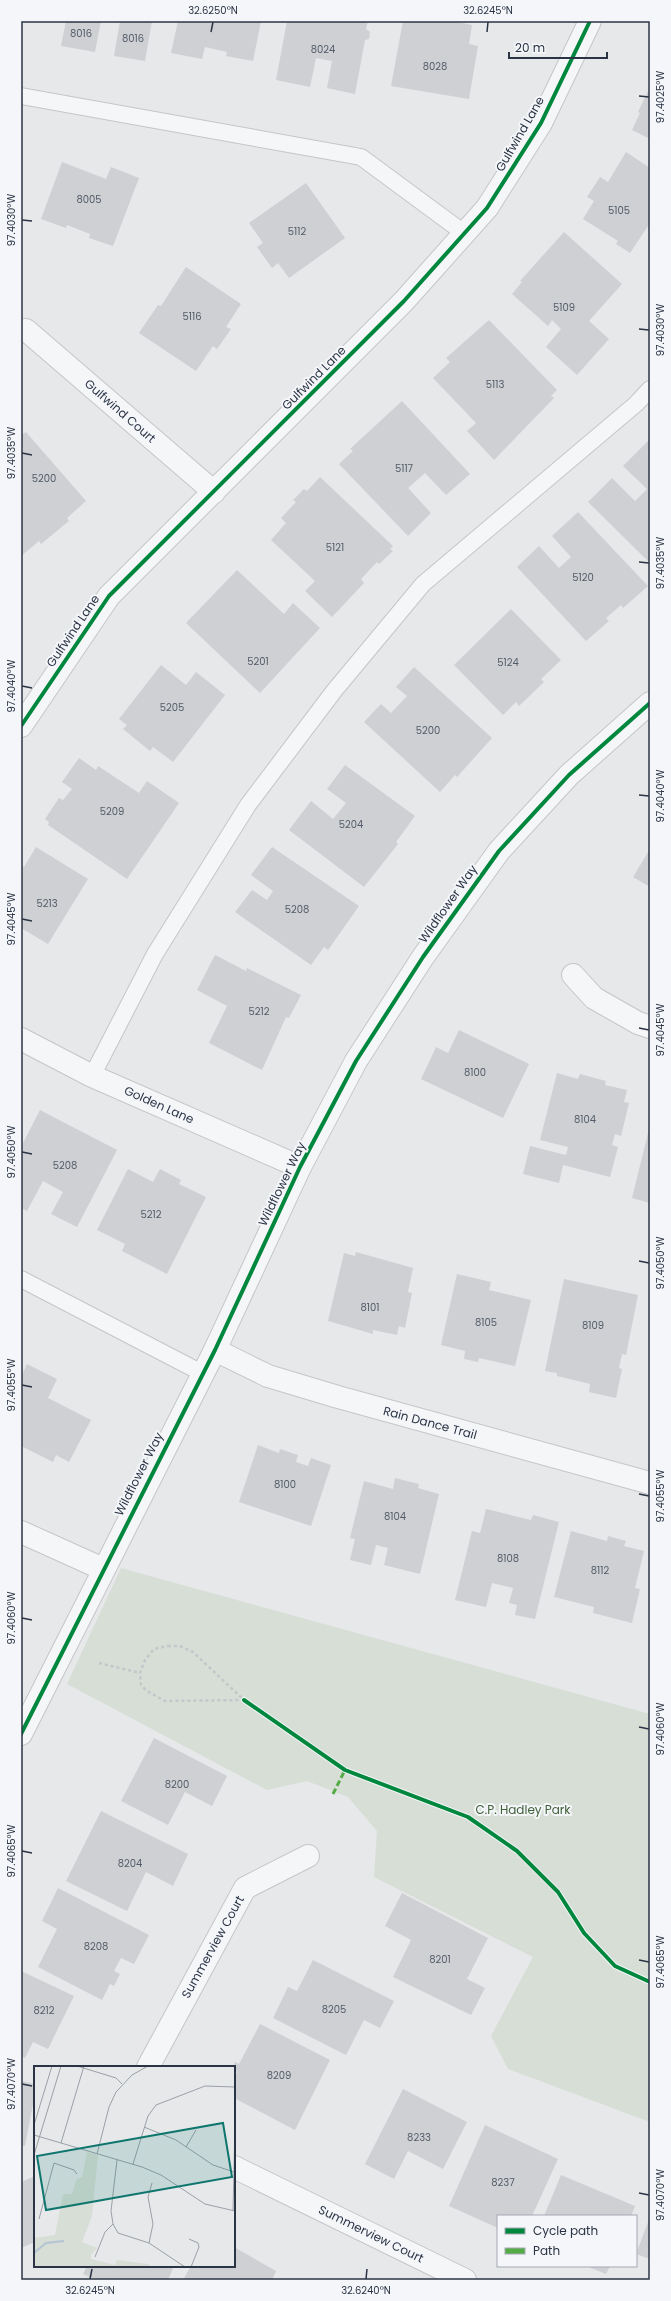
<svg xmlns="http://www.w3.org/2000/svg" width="671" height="2301" viewBox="0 0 671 2301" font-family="Poppins,sans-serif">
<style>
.green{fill:#d6ded6}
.building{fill:#ced0d3}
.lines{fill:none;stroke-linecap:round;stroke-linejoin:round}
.service-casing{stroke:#c4c6c8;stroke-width:18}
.minor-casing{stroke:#c4c6c8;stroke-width:24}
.path{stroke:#c5c6ca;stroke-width:2.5;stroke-dasharray:3 3;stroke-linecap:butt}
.service{stroke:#f5f6f7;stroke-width:16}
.minor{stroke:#f5f6f7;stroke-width:22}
.quiet{stroke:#54ac47;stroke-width:3;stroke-dasharray:6 3;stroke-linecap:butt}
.cycleway-casing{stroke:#f4f6f9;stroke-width:6}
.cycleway{stroke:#00873e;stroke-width:4}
.ticks{fill:none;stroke:#2b3445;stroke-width:1.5}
.labels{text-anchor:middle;stroke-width:4;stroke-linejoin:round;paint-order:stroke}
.number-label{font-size:10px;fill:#545c69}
.street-label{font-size:12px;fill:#2b3445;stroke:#f4f6f9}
.park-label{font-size:12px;fill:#3f6138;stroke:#f4f6f9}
.inset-river{fill:none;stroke:#b4c4d5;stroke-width:2}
.inset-road{fill:none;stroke:#9ba0a8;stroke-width:1}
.view{fill:#0f766e;fill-opacity:0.15;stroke:#0f766e;stroke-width:2}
.inset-edge{fill:none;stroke:#2b3445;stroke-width:2}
.neatline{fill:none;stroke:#2b3445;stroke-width:1.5}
.ticks-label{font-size:10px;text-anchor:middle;fill:#2b3445}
</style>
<rect width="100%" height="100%" fill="#e6e8ea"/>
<polygon class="green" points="121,1568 650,1714 650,2122 508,2069 491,2036 533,1957 374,1877 377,1831 348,1797 307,1781 267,1790 67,1684"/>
<g class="building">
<polygon points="66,21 101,21 95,52 61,46"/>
<polygon points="120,21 152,21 145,61 114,56"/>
<polygon points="178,21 261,21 253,61 226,56 227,52 205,47 202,59 171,53"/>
<polygon points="287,21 368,21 366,29 370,32 369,39 365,40 355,94 327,88 332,61 316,58 310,87 276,80"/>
<polygon points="403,21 453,21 472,25 469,44 478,46 469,99 391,86"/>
<polygon points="650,87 650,139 632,130 640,113 638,112"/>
<polygon points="626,152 650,168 650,227 648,226 630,253 616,244 618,241 583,219 594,201 587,197 600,177 608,182"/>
<polygon points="62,162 106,179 111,167 139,178 113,246 89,238 90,234 67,225 66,228 41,219"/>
<polygon points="306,183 345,238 289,278 278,263 272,268 257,247 263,243 249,223"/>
<polygon points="564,232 622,284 589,321 609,339 577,375 546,347 561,329 552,320 548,326 512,294 522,282 520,281"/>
<polygon points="186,267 241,304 226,327 231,329 217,349 213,346 196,371 139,333 158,305 161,306"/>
<polygon points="489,320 557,390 551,396 554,398 494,460 467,431 476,423 433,378 450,362 446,358"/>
<polygon points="402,401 470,474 446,495 425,473 408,488 431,513 408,536 339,464 353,451 350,449"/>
<polygon points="26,432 86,501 67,518 69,521 41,544 39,541 21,556 21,435"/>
<polygon points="649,440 650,441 650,563 588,502 612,478 635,501 647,489 623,466"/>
<polygon points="320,477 393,546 390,549 393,551 379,564 377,562 361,579 364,583 332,617 305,591 315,581 271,540 286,523 281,518 296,502 293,500 304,489 307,491"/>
<polygon points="578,512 648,586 623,608 621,605 606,618 609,621 586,641 517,567 539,546 559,568 571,557 552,536"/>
<polygon points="237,570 284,614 293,603 320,628 260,693 186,623"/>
<polygon points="511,609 561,660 541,679 544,682 519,706 516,702 503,715 454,665"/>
<polygon points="161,665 186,685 196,672 225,695 173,762 153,747 150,751 123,729 127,725 119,719"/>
<polygon points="414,667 492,738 457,777 455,775 440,792 364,722 381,704 391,713 407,696 396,687"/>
<polygon points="79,758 96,770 98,766 139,793 147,781 179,803 127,879 48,825 49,822 45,819 59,798 63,800 72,789 62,782"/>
<polygon points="345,765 415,816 396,842 398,844 364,887 289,830 311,801 333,819 346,803 327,789"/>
<polygon points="36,847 88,879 48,944 21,928 21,868 22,866 24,867"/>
<polygon points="272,847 359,906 328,950 324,947 311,965 235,912 252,890 267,900 273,891 251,875"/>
<polygon points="650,849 650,887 633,877"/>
<polygon points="215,955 246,971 247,968 301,995 289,1018 286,1017 262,1070 209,1043 227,1006 197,990"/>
<polygon points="459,1030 529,1064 503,1118 421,1079 436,1047 448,1053"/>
<polygon points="557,1073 578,1079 580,1074 606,1081 605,1085 627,1090 624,1102 629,1103 621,1136 615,1134 612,1145 618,1147 610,1177 563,1165 559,1183 523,1174 530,1146 566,1155 568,1147 540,1140"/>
<polygon points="40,1110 117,1150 77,1227 51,1214 63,1192 43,1181 27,1211 21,1208 21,1147"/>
<polygon points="649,1129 650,1129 650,1203 632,1198"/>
<polygon points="128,1169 153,1182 160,1169 181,1180 179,1184 206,1197 167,1274 122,1251 125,1244 97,1230"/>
<polygon points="356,1252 413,1268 408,1292 412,1293 405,1328 399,1326 397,1335 373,1330 373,1334 328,1321 344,1253 355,1256"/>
<polygon points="457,1274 491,1282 489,1290 531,1300 515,1366 479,1358 478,1362 464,1359 465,1351 441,1345"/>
<polygon points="564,1279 638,1295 626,1355 622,1354 619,1368 622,1369 616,1398 589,1392 590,1384 557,1376 557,1373 545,1371"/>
<polygon points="27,1364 57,1379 48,1398 91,1420 69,1462 56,1455 53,1462 21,1446 21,1377"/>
<polygon points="258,1445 279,1453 280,1449 298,1455 296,1462 308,1466 311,1458 331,1465 311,1526 239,1502"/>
<polygon points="395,1478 419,1484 418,1488 439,1494 420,1574 384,1565 388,1548 376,1545 371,1565 350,1560 355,1539 350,1538 364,1481 393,1489"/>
<polygon points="486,1509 531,1520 533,1515 559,1522 535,1619 515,1615 517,1605 509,1603 513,1588 492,1583 486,1607 455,1600 472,1531 480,1533"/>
<polygon points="571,1531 607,1541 608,1536 626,1541 624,1546 644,1551 635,1588 640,1589 632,1623 593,1613 594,1607 554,1597"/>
<polygon points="154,1738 227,1776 212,1806 185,1792 168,1825 121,1801"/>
<polygon points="101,1811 188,1854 173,1886 146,1872 127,1911 66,1881"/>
<polygon points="58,1888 149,1935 134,1964 121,1958 114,1971 120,1974 114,1986 110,1984 102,2000 38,1967 57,1929 42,1921"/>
<polygon points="402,1893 488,1938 467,1979 485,1988 471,2015 393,1977 411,1940 385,1926"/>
<polygon points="313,1960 394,2001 380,2028 364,2020 346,2055 273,2018 288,1987 297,1991"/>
<polygon points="21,1971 74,1996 48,2049 33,2042 25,2058 21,2056"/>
<polygon points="260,2024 330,2060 295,2130 234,2098 234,2078 237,2072 233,2067 235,2062 239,2064"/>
<polygon points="21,2081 35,2084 35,2094 25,2146 21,2145"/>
<polygon points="403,2089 467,2122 443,2169 408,2151 394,2179 365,2164"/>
<polygon points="485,2125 558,2159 532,2216 498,2216 498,2228 449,2206"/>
<polygon points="561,2175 635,2206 631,2216 544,2216"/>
<polygon points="35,2176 35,2242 21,2248 21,2182"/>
<polygon points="650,2217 650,2259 636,2254"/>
<polygon points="234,2247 276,2271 272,2280 183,2280 191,2266 234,2266"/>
<polygon points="87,2266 174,2266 168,2280 96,2280 83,2274"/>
<polygon points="586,2266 610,2266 606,2274"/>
</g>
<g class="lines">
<g class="service-casing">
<g id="service">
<polyline points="21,96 361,157 464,233"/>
<polyline points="92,1076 155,954 248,805 334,691 423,584 636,404 650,389"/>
<polyline points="21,1279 202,1373"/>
</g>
</g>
<g class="minor-casing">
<g id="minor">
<polyline points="26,330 214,492"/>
<polyline points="21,726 109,596 404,301 487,208 541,123 590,21"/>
<polyline points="573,975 594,998 638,1023 650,1027"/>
<polyline points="21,1039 92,1076 300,1167"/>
<polyline points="215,1350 268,1376 338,1397 650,1483"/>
<polyline points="21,1532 103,1569"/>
<polyline points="21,1734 215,1350 300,1167 356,1061 423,957 499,851 569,775 650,703"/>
<polyline points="148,2067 245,1888 308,1856"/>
<polyline points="234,2167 465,2280"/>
</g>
</g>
<g class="path">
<polygon points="168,1646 180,1646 193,1652 244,1700 165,1701 147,1691 141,1685 140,1673 145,1660 154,1649"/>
<polyline points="99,1663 140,1673"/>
</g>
<use href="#service" class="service"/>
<use href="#minor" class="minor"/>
<polyline class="quiet" points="333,1794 345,1770"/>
<g class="cycleway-casing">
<g id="cycleway">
<polyline points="21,726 109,596 404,301 487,208 541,123 590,21"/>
<polyline points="244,1700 345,1770 468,1817 517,1851 558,1892 584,1933 615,1966 650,1982"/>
<polyline points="21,1734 215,1350 300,1167 356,1061 423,957 499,851 569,775 650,703"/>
</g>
</g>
<use href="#cycleway" class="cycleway"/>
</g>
<path class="ticks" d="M211,32L213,22M487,32L488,22M639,96L649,97M22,220L32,221M639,329L649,330M22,453L32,455M639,562L649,563M22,686L32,688M639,795L649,796M22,919L32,921M639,1028L649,1030M22,1152L32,1154M639,1261L649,1263M22,1385L32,1387M639,1494L649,1496M22,1618L32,1620M639,1727L649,1729M22,1851L32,1853M639,1960L649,1962M22,2084L32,2086M639,2193L649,2195M90,2279L92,2269M366,2279L367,2269"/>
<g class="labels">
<g class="number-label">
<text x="81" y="37">8016</text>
<text x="133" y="42">8016</text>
<text x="323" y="53">8024</text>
<text x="435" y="70">8028</text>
<text x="89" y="203">8005</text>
<text x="619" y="214">5105</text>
<text x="297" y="235">5112</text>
<text x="564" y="311">5109</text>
<text x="192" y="320">5116</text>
<text x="495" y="388">5113</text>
<text x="404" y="472">5117</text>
<text x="44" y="482">5200</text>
<text x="335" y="551">5121</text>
<text x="583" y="581">5120</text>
<text x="258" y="665">5201</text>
<text x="508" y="666">5124</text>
<text x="172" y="711">5205</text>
<text x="428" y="734">5200</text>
<text x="112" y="815">5209</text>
<text x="351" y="828">5204</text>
<text x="47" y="907">5213</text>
<text x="297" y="913">5208</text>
<text x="259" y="1015">5212</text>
<text x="475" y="1076">8100</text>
<text x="585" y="1123">8104</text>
<text x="65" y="1169">5208</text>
<text x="151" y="1218">5212</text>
<text x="370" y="1311">8101</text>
<text x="486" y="1326">8105</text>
<text x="593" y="1329">8109</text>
<text x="285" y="1488">8100</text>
<text x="395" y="1520">8104</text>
<text x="508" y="1562">8108</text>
<text x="600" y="1574">8112</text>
<text x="177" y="1788">8200</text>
<text x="130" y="1867">8204</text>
<text x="96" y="1950">8208</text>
<text x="440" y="1963">8201</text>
<text x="334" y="2013">8205</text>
<text x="44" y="2014">8212</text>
<text x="279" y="2079">8209</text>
<text x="419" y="2141">8233</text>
<text x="503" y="2186">8237</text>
</g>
<g class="street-label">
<text transform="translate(520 134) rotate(-60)" y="4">Gulfwind Lane</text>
<text transform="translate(314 378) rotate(-45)" y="4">Gulfwind Lane</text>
<text transform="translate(120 411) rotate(41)" y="4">Gulfwind Court</text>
<text transform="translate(73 631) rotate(-56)" y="4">Gulfwind Lane</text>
<text transform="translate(448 904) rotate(-55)" y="4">Wildflower Way</text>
<text transform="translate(159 1105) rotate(24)" y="4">Golden Lane</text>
<text transform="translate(282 1184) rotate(-64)" y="4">Wildflower Way</text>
<text transform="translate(430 1423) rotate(15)" y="4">Rain Dance Trail</text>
<text transform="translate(139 1474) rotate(-63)" y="4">Wildflower Way</text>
<text transform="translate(213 1947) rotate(-61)" y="4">Summerview Court</text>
<text transform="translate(371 2234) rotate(26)" y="4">Summerview Court</text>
</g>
<g class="park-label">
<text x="523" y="1814">C.P. Hadley Park</text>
</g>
</g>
<g transform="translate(34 2066)">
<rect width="201" height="201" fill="#e6e8ea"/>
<path d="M53,86L64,89L58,150L48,176L63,182L57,188V193L81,199L83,194L114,198L117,201H0V172L21,169L29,128H38L42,114L48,111Z" fill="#d6ded6"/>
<path class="inset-river" d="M0,187L12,177L30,175"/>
<path class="inset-road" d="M43,0L82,12L88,18M0,59L18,0M110,61L142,74L179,99L200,106M0,69L108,101L127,109L171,138L201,145M27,77L50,0M152,81L162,64M63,88L75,41L82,26L98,9L114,0M0,89L27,0M83,94L77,145L79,158L84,167L115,177L151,201M99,98L114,50L122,39L171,20L201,21M199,145L201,61M5,153L20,97L40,104L43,108M155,173L164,177L165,181L157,201M115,177L119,158L114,131L118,117M61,191L71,166L79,158"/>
<path class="view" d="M189,57L198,111L12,144L3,90Z"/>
<rect width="201" height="201" class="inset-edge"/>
</g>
<rect width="671" height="2301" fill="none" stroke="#f4f6f9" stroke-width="44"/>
<rect x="497" y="2215" width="140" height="52" fill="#f4f6f9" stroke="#a4a8b1"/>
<rect x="505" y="2228" width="20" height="6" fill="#00873e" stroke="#a4a8b1"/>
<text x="533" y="2235" font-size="12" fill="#2b3445">Cycle path</text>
<rect x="505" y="2248" width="20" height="6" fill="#54ac47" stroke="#a4a8b1"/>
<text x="533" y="2255" font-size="12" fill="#2b3445">Path</text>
<path d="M509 52v6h98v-6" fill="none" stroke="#2b3445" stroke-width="2"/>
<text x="515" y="52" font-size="12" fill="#2b3445" stroke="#f4f6f9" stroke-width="3" paint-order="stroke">20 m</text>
<rect x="22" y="22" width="627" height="2257" class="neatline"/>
<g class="ticks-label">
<text x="213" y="14">32.6250°N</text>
<text x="488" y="14">32.6245°N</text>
<text transform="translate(660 97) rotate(-90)" y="4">97.4025°W</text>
<text transform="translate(11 220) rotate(-90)" y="4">97.4030°W</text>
<text transform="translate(660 330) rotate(-90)" y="4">97.4030°W</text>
<text transform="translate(11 453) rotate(-90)" y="4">97.4035°W</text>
<text transform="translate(660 563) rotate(-90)" y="4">97.4035°W</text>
<text transform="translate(11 686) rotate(-90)" y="4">97.4040°W</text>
<text transform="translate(660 796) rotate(-90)" y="4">97.4040°W</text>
<text transform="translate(11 919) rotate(-90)" y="4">97.4045°W</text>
<text transform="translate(660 1030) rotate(-90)" y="4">97.4045°W</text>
<text transform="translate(11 1152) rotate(-90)" y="4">97.4050°W</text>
<text transform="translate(660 1263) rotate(-90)" y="4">97.4050°W</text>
<text transform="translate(11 1385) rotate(-90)" y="4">97.4055°W</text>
<text transform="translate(660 1496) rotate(-90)" y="4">97.4055°W</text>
<text transform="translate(11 1618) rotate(-90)" y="4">97.4060°W</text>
<text transform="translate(660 1729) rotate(-90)" y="4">97.4060°W</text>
<text transform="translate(11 1851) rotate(-90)" y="4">97.4065°W</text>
<text transform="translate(660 1962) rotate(-90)" y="4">97.4065°W</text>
<text transform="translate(11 2084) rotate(-90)" y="4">97.4070°W</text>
<text transform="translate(660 2195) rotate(-90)" y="4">97.4070°W</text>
<text x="90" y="2294">32.6245°N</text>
<text x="366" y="2294">32.6240°N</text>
</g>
</svg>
